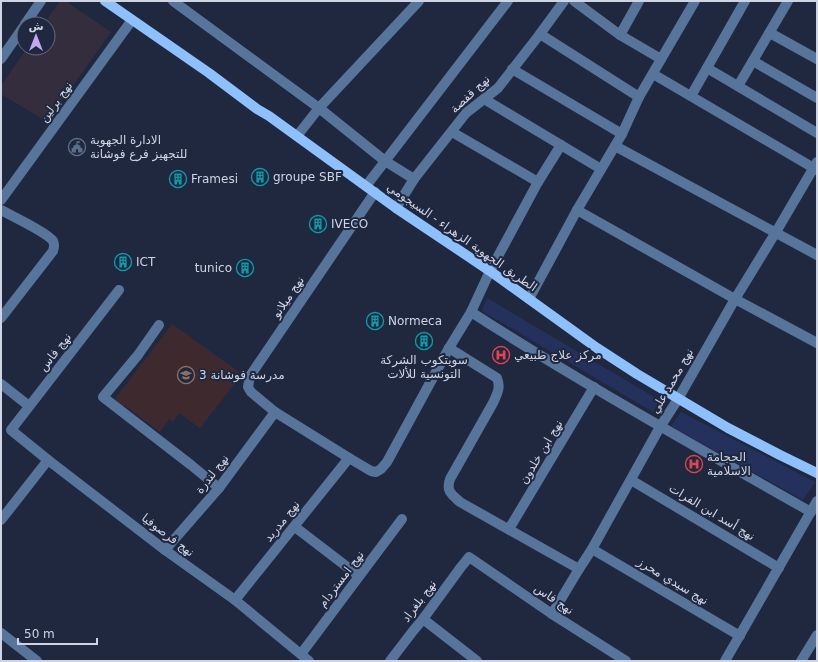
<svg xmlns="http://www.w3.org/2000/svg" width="818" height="662" viewBox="0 0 818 662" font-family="'DejaVu Sans','Noto Sans Arabic',sans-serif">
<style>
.industrial{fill:#332d3e}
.education{fill:#3e2a2e}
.garden{fill:#25315d}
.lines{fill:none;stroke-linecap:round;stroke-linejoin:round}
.minor{stroke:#57759a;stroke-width:10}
.major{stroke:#8ec0fd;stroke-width:10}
.labels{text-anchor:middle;stroke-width:4;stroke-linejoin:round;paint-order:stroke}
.street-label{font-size:12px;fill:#ced4e4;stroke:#202840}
.poi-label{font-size:12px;fill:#ced4e4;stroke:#202840;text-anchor:start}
</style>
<rect width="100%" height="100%" fill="#202840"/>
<polygon class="industrial" points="60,1 65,1 111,32 47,122 1,94 1,86 27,48 48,48 48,24 44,24"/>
<polygon class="education" points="172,324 239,372 239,378 200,428 179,413 173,422 169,419 160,432 124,405 122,407 115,399"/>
<g class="garden">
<polygon points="487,298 659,400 653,412 482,311"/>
<polygon points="681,412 815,482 803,500 671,426"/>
</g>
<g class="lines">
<g class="minor">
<polyline points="173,1 319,108 385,161 414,179"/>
<polyline points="574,1 620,35 661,59"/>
<polyline points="25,24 41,1"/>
<polyline points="770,33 817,59"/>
<polyline points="540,34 639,97"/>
<polyline points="620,35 639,1"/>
<polyline points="1,59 24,26"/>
<polyline points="753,61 817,98"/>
<polyline points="707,68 817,133"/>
<polyline points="512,69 622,134"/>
<polyline points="653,74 817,170"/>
<polyline points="738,86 788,1"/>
<polyline points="691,96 745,1"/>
<polyline points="484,99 601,169"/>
<polyline points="452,132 538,182"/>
<polyline points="297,136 319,108 419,1"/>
<polyline points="615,146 817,255"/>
<polyline points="366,186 508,1"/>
<polyline points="375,192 250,376 248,387 251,392 275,412 349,458 371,471 376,472 381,469 387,462 449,348 471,312 490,271 538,182 561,145"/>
<polyline points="1,200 132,20"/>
<polyline points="396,208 414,179 466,113 498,88 540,34 564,1"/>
<path d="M1,210C12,216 48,233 53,241C55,245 54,247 53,251L1,318"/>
<polyline points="577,210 735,299 817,343"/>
<polyline points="119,290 11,430 48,460 165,550 235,600 309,661"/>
<polyline points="529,299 577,210 622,134 639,97 695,1"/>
<path d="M471,312C581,383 697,447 811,512"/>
<polyline points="159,325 138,355 103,397 191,465 219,488"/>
<path d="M449,348L497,378C501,388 497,394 493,403L450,479C446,491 451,494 460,502L579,569"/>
<polyline points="1,384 29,406"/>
<polyline points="631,480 779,568"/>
<polyline points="1,520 48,460"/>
<polyline points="295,527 359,576"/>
<polyline points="509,529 594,387"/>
<polyline points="592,549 740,636"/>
<polyline points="165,550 219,488 275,412"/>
<polyline points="235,600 349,458"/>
<polyline points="552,614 579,569 592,549 660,427 678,399 735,299 776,232 817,162"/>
<polyline points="423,619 477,661"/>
<polyline points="1,633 37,661"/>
<polyline points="301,654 402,519"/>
<polyline points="390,661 413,631 423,619 461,567 466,561 469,557 552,614 626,661"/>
<polyline points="725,661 817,501"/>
<polyline points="801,661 817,635"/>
</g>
<polyline class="major" points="105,1 209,73 257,109 269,116 396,208 490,271 597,348 637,374 728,428 780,455 817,473"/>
</g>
<defs>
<g id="civic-ring" transform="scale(0.9)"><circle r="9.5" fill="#202840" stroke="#5c6f8a" stroke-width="1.5"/><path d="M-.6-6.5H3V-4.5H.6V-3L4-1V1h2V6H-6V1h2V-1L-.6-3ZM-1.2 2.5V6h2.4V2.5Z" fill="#5c6f8a"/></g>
<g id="building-ring" transform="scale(0.9)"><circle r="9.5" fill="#202840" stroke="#0f9aa8" stroke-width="1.5"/><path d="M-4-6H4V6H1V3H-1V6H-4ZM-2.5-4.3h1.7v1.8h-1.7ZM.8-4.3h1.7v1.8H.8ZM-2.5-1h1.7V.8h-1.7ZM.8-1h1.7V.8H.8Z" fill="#0f9aa8"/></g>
<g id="hospital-ring" transform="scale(0.9)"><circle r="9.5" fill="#202840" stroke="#e0444e" stroke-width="1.5"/><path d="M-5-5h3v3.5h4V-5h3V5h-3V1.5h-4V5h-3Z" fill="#e0444e"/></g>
<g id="school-ring" transform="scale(0.9)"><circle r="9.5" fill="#202840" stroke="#8d6e63" stroke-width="1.5"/><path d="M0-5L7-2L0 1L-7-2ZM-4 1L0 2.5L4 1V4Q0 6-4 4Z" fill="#8d6e63"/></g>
</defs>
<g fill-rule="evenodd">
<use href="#civic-ring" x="77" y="147"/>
<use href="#building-ring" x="260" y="177"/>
<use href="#building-ring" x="178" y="179"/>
<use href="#building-ring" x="318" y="224"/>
<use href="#building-ring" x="123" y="262"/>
<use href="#building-ring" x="245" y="268"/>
<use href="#building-ring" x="375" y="321"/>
<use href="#building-ring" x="424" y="341"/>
<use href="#hospital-ring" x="501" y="355"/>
<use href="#school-ring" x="186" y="375"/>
<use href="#hospital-ring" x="694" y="464"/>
</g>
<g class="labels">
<g class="street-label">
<text transform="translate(470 94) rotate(-43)" y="4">نهج قفصة</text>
<text transform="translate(56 102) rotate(-54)" y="4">نهج برلين</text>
<text transform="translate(462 237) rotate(35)" y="4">الطريق الجهوية الزهراء - السيجومي</text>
<text transform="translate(288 297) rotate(-56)" y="4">نهج ميلانو</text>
<text transform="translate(55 352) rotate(-52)" y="4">نهج فاس</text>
<text transform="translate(672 381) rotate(-60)" y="4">نهج محمد علي</text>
<text transform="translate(541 452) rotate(-59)" y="4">نهج ابن خلدون</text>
<text transform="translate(212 474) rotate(-52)" y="4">نهج لندرة</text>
<text transform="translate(712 512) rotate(31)" y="4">نهج أسد ابن الفرات</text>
<text transform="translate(282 521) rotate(-51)" y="4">نهج مدريد</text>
<text transform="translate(168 535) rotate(37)" y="4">نهج فرصوفيا</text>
<text transform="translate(341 579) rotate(-53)" y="4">نهج امستردام</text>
<text transform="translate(673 581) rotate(31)" y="4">نهج سيدي محرز</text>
<text transform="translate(554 599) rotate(34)" y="4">نهج فاس</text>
<text transform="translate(419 601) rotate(-53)" y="4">نهج بلغراد</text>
</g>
<g class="poi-label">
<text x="90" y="144">الادارة الجهوية<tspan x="90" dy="14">للتجهيز فرع فوشانة</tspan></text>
<text x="273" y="181">groupe SBF</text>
<text x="191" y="183">Framesi</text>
<text x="331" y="228">IVECO</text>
<text x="136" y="266">ICT</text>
<text x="232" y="272" text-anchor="end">tunico</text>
<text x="388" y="325">Normeca</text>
<text x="514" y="359">مركز علاج طبيعي</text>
<text x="424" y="364" text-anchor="middle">سويتكوب الشركة<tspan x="424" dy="14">التونسية للألات</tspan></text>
<text x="199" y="379">مدرسة فوشانة 3</text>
<text x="707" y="461">الحجامة<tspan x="707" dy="14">الاسلامية</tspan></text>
</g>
</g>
<rect width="818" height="662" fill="none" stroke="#ced4e4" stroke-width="4"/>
<g transform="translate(36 36)"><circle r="19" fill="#202840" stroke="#666d82"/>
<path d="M0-3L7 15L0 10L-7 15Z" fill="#c3a7f2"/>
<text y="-6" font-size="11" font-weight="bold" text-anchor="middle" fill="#ced4e4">ش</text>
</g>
<path d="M18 638v6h79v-6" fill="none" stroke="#ced4e4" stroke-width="2"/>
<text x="24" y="638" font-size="12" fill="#ced4e4" stroke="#202840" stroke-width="3" paint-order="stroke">50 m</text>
</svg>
